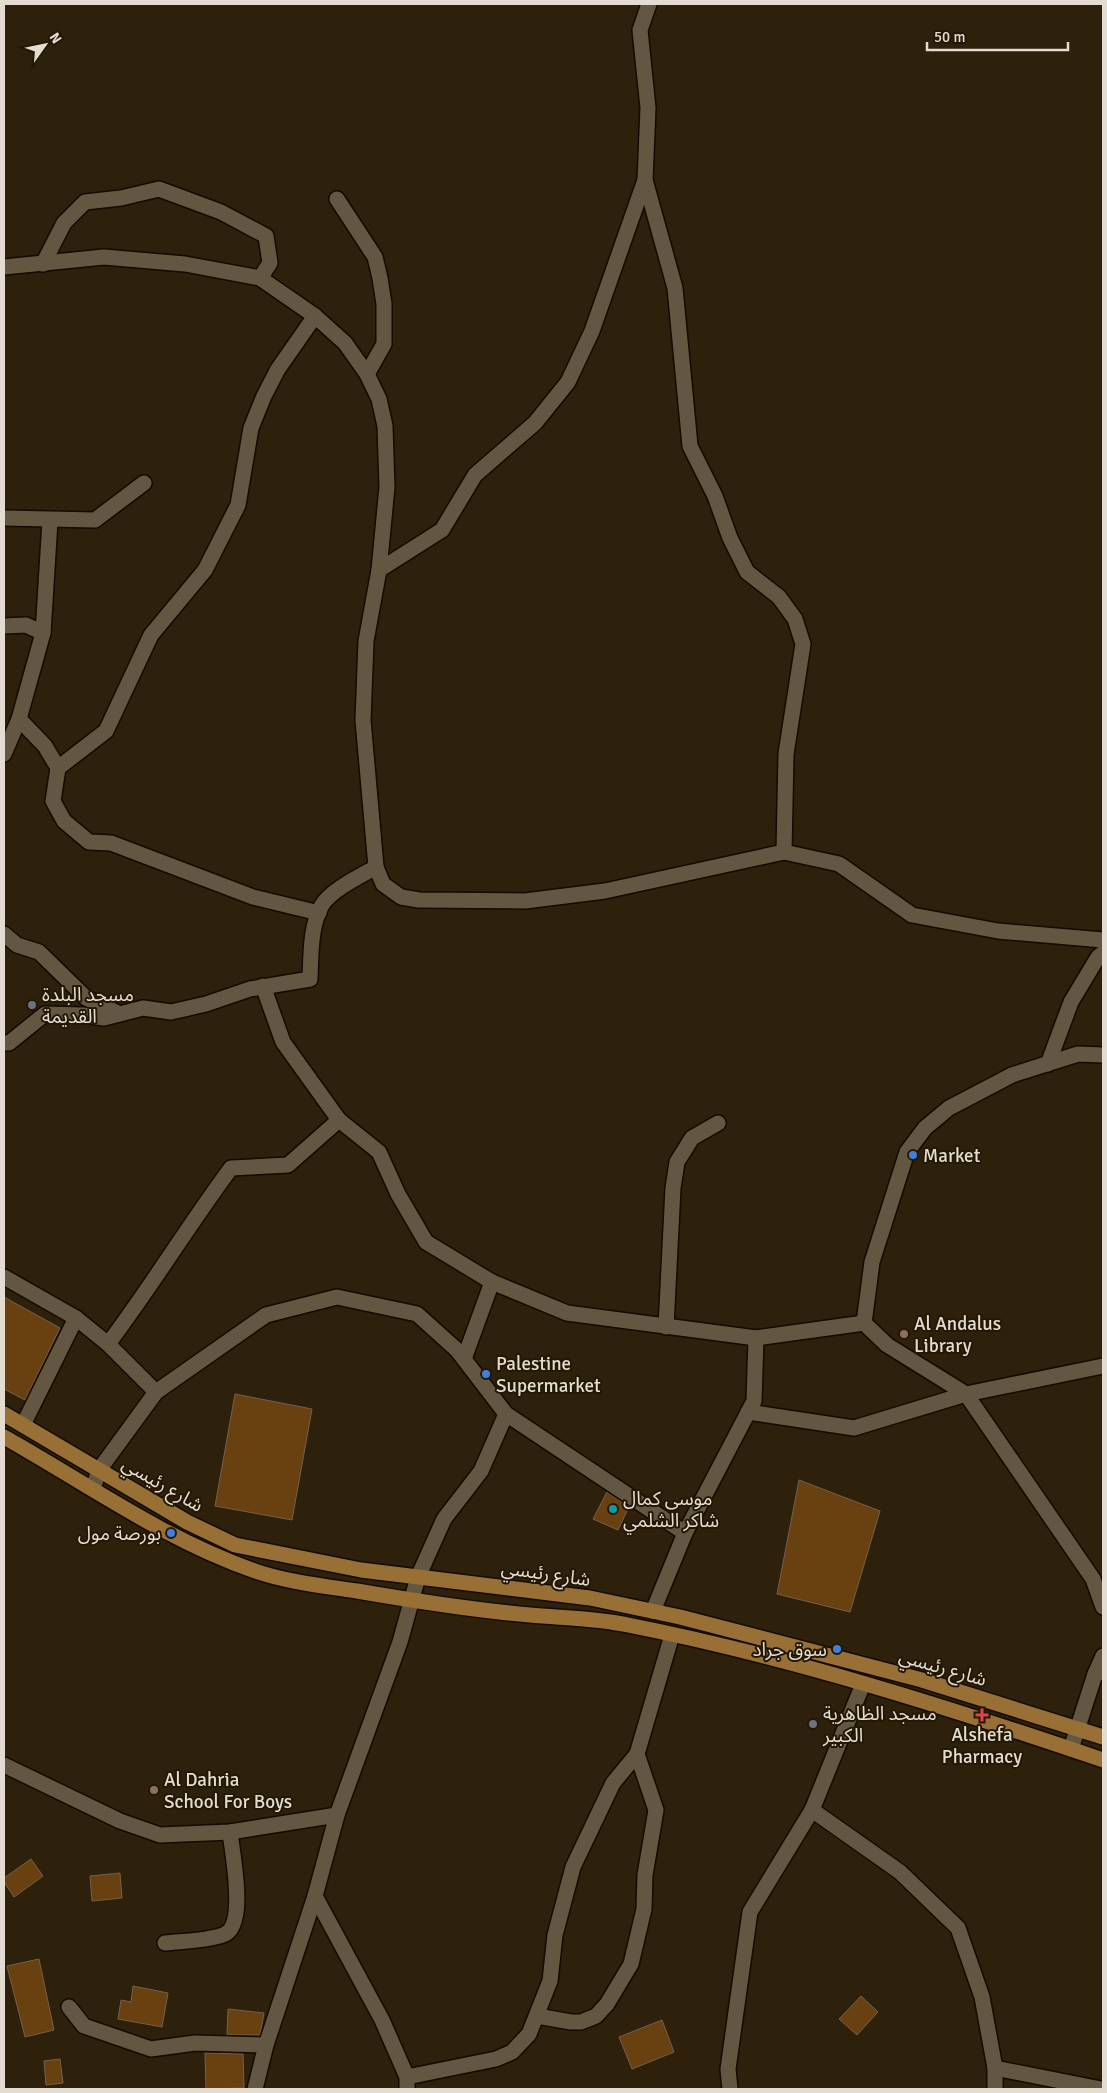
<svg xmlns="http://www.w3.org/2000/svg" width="1107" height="2093" viewBox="0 0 1107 2093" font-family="Signika,'Noto Sans Arabic',sans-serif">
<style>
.building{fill:#69400f;stroke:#74604e}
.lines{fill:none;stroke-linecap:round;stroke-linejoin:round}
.minor-casing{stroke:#150a00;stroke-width:18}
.major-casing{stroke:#150a00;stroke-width:18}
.minor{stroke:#645741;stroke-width:15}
.major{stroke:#987036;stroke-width:15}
.worship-dot{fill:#6b7280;stroke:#231804;stroke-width:2}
.shop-dot{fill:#3f7fe0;stroke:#231804;stroke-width:2}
.education-dot{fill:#8d6e63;stroke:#231804;stroke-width:2}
.culture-dot{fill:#0f9aa8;stroke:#231804;stroke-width:2}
.health-dot{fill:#e0444e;stroke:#231804;stroke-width:2}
.labels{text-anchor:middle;stroke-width:4;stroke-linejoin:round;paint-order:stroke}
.poi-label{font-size:19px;fill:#e4dcd0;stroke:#231804;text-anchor:start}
.street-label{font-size:19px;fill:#e4dcd0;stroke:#231804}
</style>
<rect width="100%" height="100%" fill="#2d210c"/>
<g class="building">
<polygon points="4,1297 60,1328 25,1400 4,1389"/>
<polygon points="235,1394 312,1409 292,1520 215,1506"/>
<polygon points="799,1480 880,1511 850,1612 777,1594"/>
<polygon points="607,1492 629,1507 618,1530 593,1519"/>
<polygon points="31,1859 43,1876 14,1897 4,1882 4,1878"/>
<polygon points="120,1873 122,1898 92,1901 90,1876"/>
<polygon points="39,1959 54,2030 25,2037 7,1966"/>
<polygon points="133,1986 168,1993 162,2027 118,2019 121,2000 131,2002"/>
<polygon points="861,1996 878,2012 857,2035 839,2019"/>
<polygon points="228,2009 264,2013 260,2035 227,2035"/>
<polygon points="662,2020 674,2052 632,2069 619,2037"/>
<polygon points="205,2053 243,2054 244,2088 206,2089"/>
<polygon points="60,2059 63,2083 46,2085 44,2061"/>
</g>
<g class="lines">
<g class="minor-casing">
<g id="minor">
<polyline points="649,4 640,30 648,108 645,180 675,288 690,446 715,496 730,538 747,572 779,597 795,619 803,644 786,754 784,852"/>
<polyline points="337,199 375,257 380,278 384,304 384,344 367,374"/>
<polyline points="43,264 64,223 85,202 121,198 159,189 221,212 266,236 270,263 260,278"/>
<polyline points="4,267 104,257 185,264 260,278 315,316 345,343 367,374 379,399 385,426 387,487 379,570 366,641 363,720 376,867 383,884 401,897 419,900 525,901 605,891 784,852 839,864 912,915 998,931 1103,940"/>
<polyline points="315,316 278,369 264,396 251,428 238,505 205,570 151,635 106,731 58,768 53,801 64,821 89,842 111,843 253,897 319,913"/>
<polyline points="4,518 95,520 144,483"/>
<polyline points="379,570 442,530 475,475 535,423 568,382 592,331 645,180"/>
<polyline points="4,626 26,625 43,633"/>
<polyline points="19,719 45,746 58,768"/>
<polyline points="4,754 19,719 43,633 50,521"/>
<polyline points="4,934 17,945 39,952 86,998 120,1014"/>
<path d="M4,1043H9L45,1014L83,1015L104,1018L143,1008L171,1012L206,1004L250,989L310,979C311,956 310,926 322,905C331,890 360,876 376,867"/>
<polyline points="1048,1064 1071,1002 1098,957 1103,953"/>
<polyline points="339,1120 379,1152 398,1194 426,1242 492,1282 567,1313 756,1338 864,1323 887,1345 966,1394 1093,1579 1103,1607"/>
<polyline points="4,1277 76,1318 108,1344 156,1392"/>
<polyline points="864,1323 872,1262 907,1152 925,1128 949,1108 1012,1075 1078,1054 1103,1055"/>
<polyline points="666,1327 673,1188 677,1162 692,1138 718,1123"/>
<path d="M108,1344C151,1287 188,1226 231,1168L288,1165L339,1120L283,1042L263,986"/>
<polyline points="464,1359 492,1282"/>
<polyline points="748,1412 854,1428 966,1394 1103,1366"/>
<polyline points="23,1425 76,1318"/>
<polyline points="93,1489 99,1470 156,1392 266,1315 337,1297 417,1314 457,1350 506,1414 685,1533"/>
<polyline points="653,1611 685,1533 754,1401 756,1338"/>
<polyline points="1095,1674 1103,1656"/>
<polyline points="863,1684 812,1810 900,1872 958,1928 982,1997 995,2068 995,2089"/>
<polyline points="1071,1749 1095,1674 1103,1672"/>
<polyline points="4,1765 120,1821 160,1835 230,1832 337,1815"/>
<polyline points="315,1896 382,2020 407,2077 407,2089"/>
<path d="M165,1943C184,1941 205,1941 223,1935C248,1927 232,1853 230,1832"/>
<polyline points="69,2007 84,2026 151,2049 195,2043 266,2045"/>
<polyline points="537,2016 571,2022 581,2022 596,2016 607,2004 631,1964 644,1909 645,1875 656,1810 637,1754"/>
<polyline points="995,2068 1101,2089"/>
<polyline points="407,2077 496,2059 512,2052 529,2034 550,1981 555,1935 573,1867 613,1783 637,1754 672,1635"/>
<polyline points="255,2089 266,2045 315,1896 337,1815 400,1642 418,1577 444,1519 481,1471 506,1414"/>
<polyline points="730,2089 728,2069 750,1912 812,1810"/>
</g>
</g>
<g class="major-casing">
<g id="major">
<polyline points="4,1414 187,1522 235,1545 361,1570 590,1598 680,1617 922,1680 1103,1737"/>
<path d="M4,1437C86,1483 165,1540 255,1571C287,1582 323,1586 357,1591C415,1601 472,1610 530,1615C562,1618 596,1618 628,1625C790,1657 947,1707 1103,1760"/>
</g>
</g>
<use href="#minor" class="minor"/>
<use href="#major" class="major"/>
</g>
<g class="worship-dot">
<circle cx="32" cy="1005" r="5"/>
<circle cx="813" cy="1724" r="5"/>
</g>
<g class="shop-dot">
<circle cx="913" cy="1155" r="5"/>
<circle cx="486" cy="1374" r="5"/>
<circle cx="171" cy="1533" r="5"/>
<circle cx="837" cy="1649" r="5"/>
</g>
<g class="education-dot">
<circle cx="904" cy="1334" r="5"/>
<circle cx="154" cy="1790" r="5"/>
</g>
<circle class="culture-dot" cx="613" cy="1509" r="5"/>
<path class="health-dot" d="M979.5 1707.5h5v5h5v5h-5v5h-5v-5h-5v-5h5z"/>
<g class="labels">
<g class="poi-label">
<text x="42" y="1001">مسجد البلدة<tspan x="42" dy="22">القديمة</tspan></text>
<text x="923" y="1162">Market</text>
<text x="914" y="1330">Al Andalus<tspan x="914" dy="22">Library</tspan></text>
<text x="496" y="1370">Palestine<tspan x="496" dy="22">Supermarket</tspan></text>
<text x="623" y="1505">موسى كمال<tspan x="623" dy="22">شاكر الشلمي</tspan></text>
<text x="161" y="1540" text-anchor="end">بورصة مول</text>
<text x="827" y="1656" text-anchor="end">سوق جراد</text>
<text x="823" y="1720">مسجد الظاهرية<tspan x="823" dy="22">الكبير</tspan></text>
<text x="982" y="1741" text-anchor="middle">Alshefa<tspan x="982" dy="22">Pharmacy</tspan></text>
<text x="164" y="1786">Al Dahria<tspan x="164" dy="22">School For Boys</tspan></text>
</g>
<g class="street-label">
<text transform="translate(163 1484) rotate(30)" y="7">شارع رئيسي</text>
<text transform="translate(546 1573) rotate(8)" y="7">شارع رئيسي</text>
<text transform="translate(943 1667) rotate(16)" y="7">شارع رئيسي</text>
</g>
</g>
<rect width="1107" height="2093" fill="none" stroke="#e4dcd0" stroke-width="10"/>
<g transform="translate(45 45) rotate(57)" stroke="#231804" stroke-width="4" paint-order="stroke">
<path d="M0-4L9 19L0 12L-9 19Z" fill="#e4dcd0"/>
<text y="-8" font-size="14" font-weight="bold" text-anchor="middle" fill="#e4dcd0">N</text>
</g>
<path d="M927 42v8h141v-8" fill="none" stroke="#e4dcd0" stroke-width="2.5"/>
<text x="934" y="42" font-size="15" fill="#e4dcd0" stroke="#231804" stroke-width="4" paint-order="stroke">50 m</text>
</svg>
